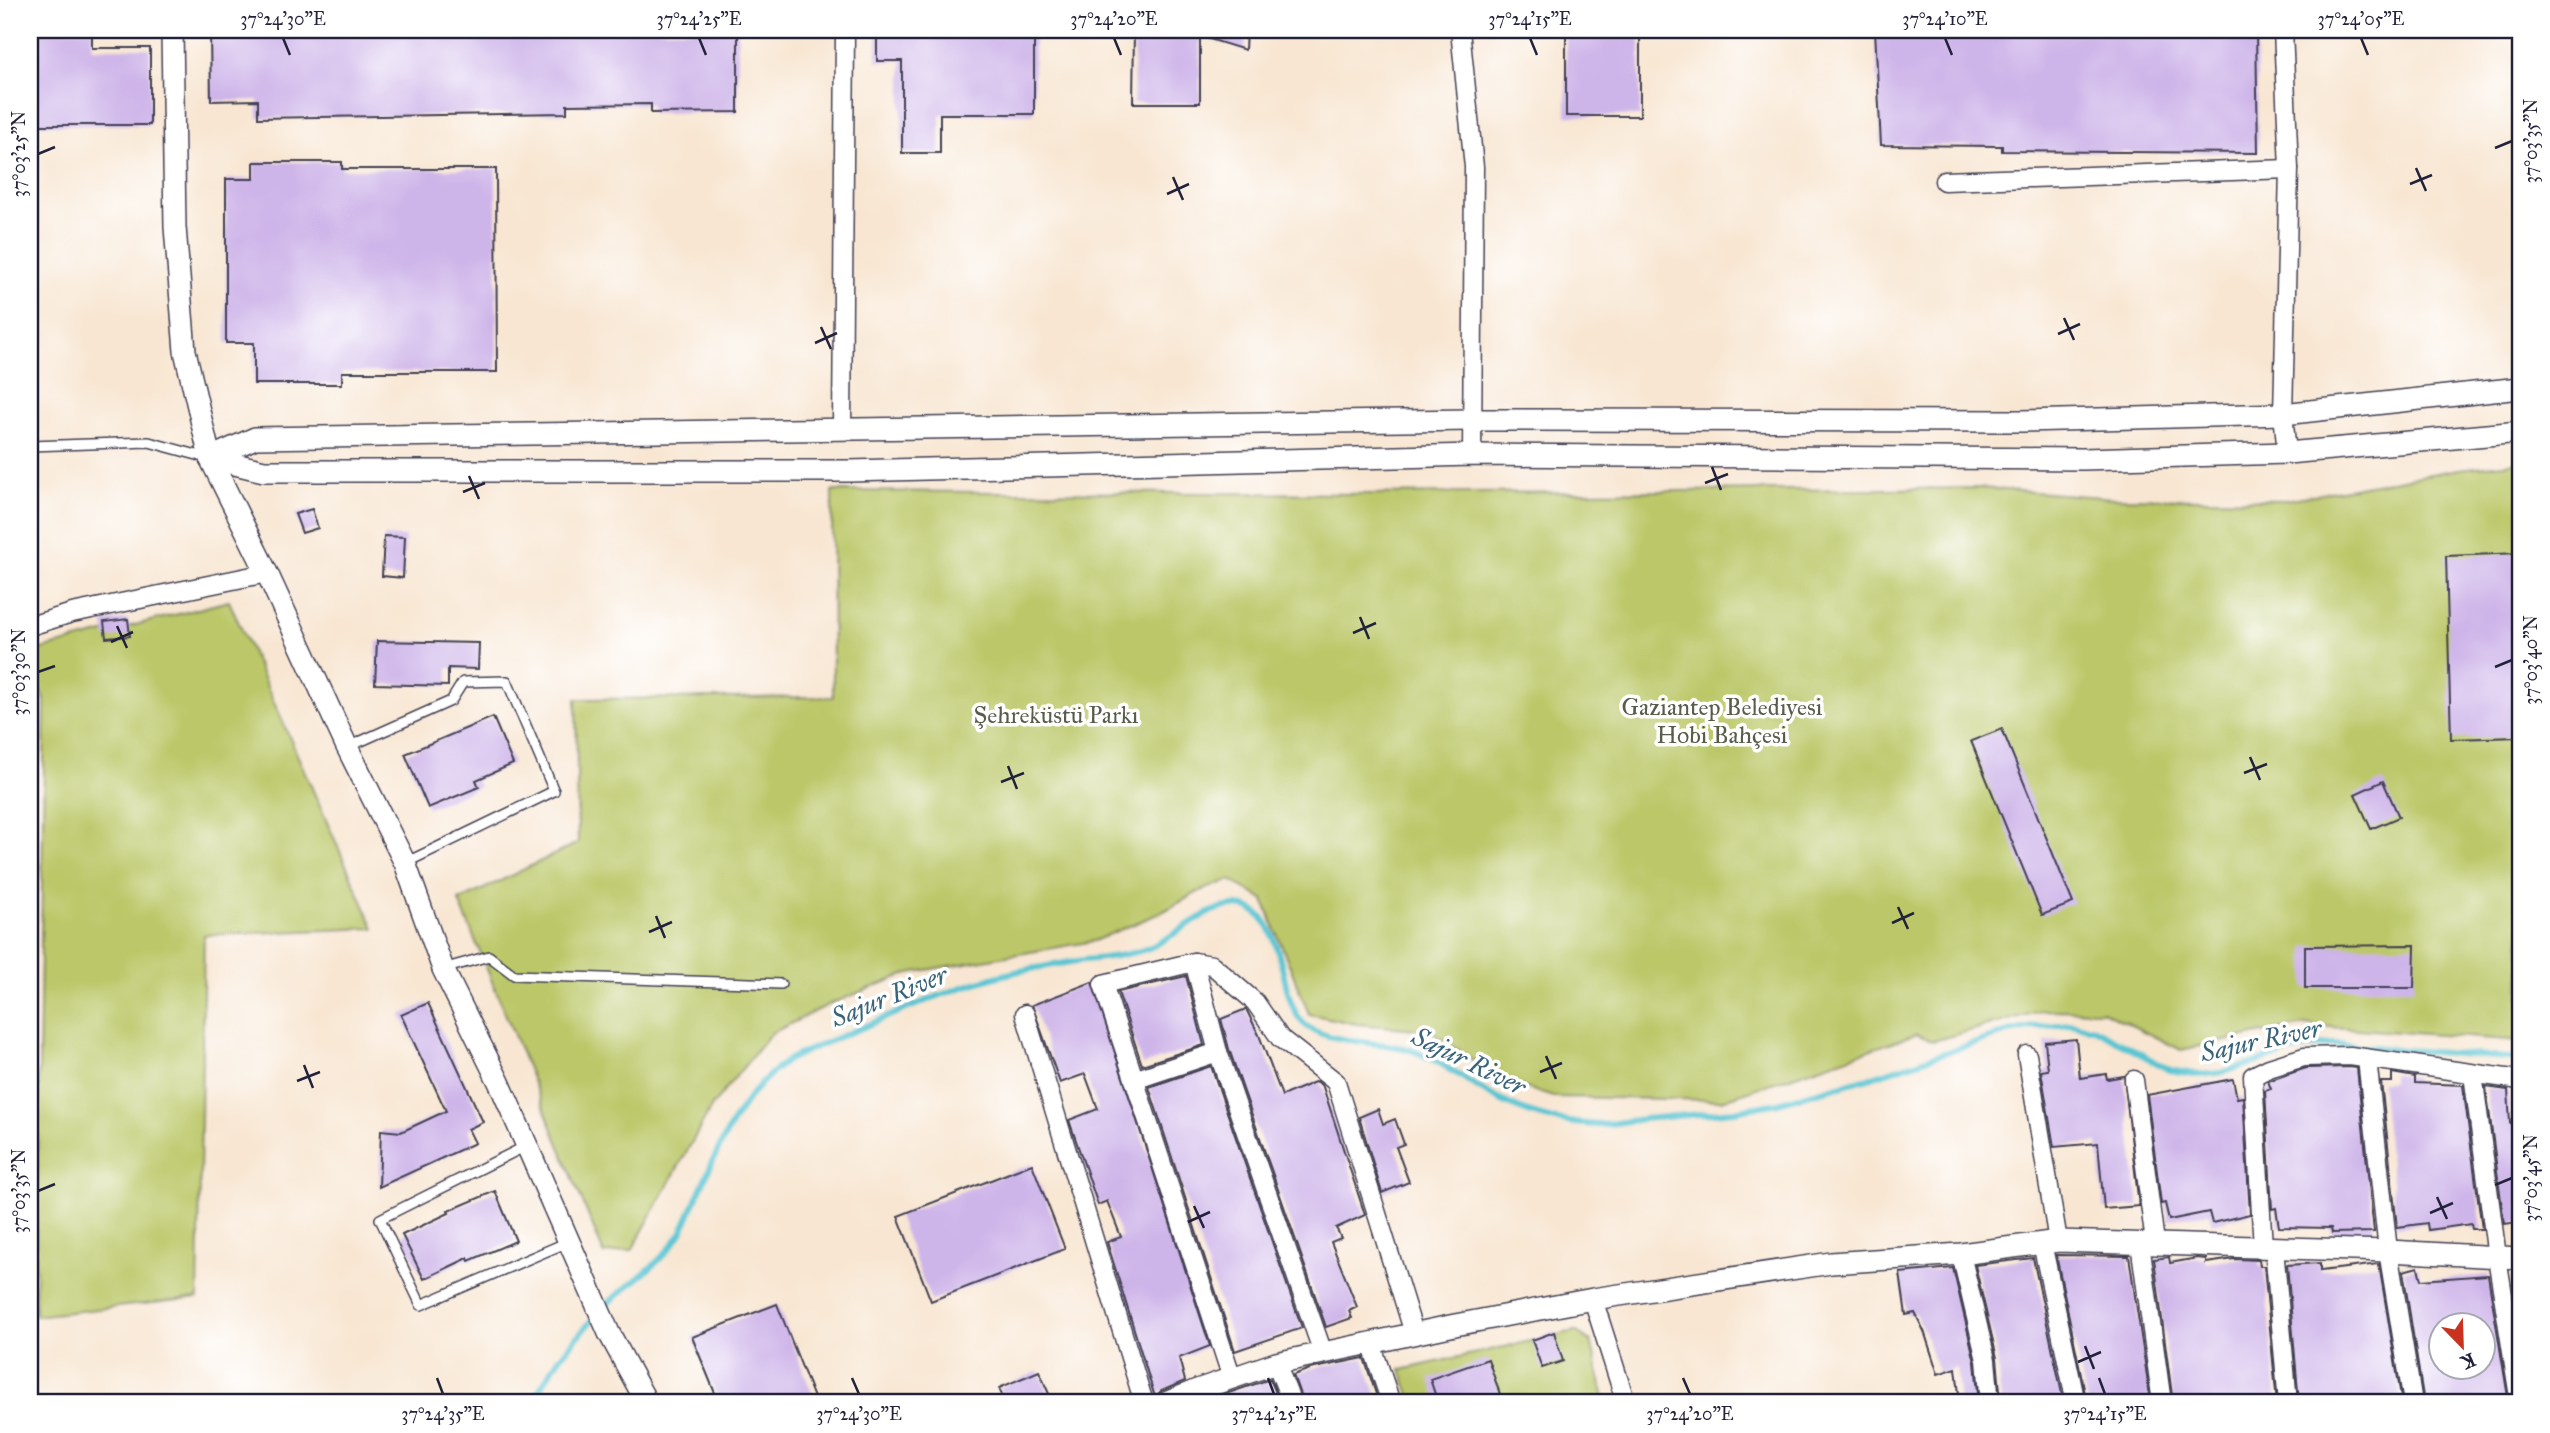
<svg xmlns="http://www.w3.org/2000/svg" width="2550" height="1433" viewBox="0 0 2550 1433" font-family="'IM FELL Great Primer',serif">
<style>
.green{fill:#bbc768;stroke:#6e7452;stroke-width:2}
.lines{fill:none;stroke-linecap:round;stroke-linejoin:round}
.stream{stroke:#5ac5d3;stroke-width:6}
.building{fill:#cdb4e9;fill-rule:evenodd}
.service-casing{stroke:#423f52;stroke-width:12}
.minor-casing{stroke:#423f52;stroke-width:21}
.tertiary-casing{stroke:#423f52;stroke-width:24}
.service{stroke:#fff;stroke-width:9}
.minor{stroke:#fff;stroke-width:18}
.tertiary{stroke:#fff;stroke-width:21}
.ticks{fill:none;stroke:#22223b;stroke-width:2.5}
.labels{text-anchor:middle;stroke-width:7;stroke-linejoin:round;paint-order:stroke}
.park-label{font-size:24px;fill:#585c4b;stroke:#fff}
.water-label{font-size:26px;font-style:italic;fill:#386378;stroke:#fff}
.neatline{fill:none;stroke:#22223b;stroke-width:2.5}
.ticks-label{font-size:18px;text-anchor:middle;fill:#22223b}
</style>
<rect width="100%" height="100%" fill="#fff"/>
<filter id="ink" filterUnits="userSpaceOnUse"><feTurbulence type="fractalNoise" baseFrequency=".0143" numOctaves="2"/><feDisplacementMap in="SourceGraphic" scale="14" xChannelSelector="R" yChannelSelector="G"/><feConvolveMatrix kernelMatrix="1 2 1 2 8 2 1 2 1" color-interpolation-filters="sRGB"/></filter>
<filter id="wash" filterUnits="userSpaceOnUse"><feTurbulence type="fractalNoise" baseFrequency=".00686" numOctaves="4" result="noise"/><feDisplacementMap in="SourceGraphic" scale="28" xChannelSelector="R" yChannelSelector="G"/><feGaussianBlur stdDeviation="1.57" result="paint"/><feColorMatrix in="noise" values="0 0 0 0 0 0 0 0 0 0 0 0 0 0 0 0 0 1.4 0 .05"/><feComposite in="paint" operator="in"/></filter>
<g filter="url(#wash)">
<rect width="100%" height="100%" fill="#f8e6d2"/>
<g class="green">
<polygon points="2520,462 2520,1041 2303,1025 2181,1050 2103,1011 2044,1010 1933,1041 1916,1034 1722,1100 1553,1097 1499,1079 1430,1030 1356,1024 1309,1014 1263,899 1230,880 1200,891 1162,912 1094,941 909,973 830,1004 770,1034 712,1106 632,1250 604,1254 459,901 578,843 576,699 833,697 832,491 1364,494 1980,488 2115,498 2285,500 2459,469"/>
<polygon points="229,601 374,928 204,935 198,1298 35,1316 45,700 30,668 30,652"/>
<polygon points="1575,1331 1591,1341 1605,1403 1413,1403 1401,1370"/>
</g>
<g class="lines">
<g class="stream">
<path d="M604,1307C633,1279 657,1269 681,1233C710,1172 730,1100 788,1060C813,1047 840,1037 866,1026C915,1005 963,984 1015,972C1036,968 1057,964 1078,961C1100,958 1124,957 1146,949C1177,938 1216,894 1250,909C1286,925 1278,994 1302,1022C1321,1043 1375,1041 1403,1048C1436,1056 1462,1079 1491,1095C1526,1115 1562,1124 1602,1125L1643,1119L1734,1111L1778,1103L1872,1077L2008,1032L2033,1027L2071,1024L2095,1029L2170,1070L2199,1075L2220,1073L2307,1047L2334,1044L2520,1059"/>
<polyline points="531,1403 558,1360 596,1315"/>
</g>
</g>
<g id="blocks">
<g class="building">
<polygon points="30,30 92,30 92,48 150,48 150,125 30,125"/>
<polygon points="210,30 738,30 738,112 651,113 651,104 567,105 567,113 258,118 258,100 211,101"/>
<polygon points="877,30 1034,30 1034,114 940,114 940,153 902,153 902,61 877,61"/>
<polygon points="1134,30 1246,30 1245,50 1200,36 1200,103 1133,103"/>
<rect x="1566" y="30" width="74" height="86"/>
<polygon points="1875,30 2256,30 2258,153 2002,151 2002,146 1881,145"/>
<polygon points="254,162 342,162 342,169 496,169 497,372 342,372 342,384 254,384 254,343 226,343 226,179 254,179"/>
<polygon points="312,509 318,528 302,533 295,514"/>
<polygon points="384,536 405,537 403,578 382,576"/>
<polygon points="2520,553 2520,737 2451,739 2446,556"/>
<polygon points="128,619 130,636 106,638 104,622"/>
<polygon points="377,641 479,643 478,669 448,668 448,686 375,684"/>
<polygon points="493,717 513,764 476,780 479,787 428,808 405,754"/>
<polygon points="2002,729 2073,903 2042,915 1971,741"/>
<polygon points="2383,781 2399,817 2371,829 2355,794"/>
<polygon points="2415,945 2414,988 2305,988 2305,946"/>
<polygon points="1186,976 1204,1045 1142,1065 1118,992"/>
<polygon points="1092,982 1210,1346 1179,1358 1185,1381 1161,1391 1155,1397 1107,1242 1121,1237 1107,1201 1098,1205 1069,1120 1098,1109 1085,1074 1060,1083 1032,1005"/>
<polygon points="428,1003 483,1122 468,1129 475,1143 379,1187 381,1130 401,1132 446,1111 401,1015"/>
<polygon points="1246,1009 1259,1035 1282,1096 1317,1081 1323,1087 1365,1215 1336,1228 1341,1238 1331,1242 1357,1307 1349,1311 1352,1318 1326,1327 1229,1049 1221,1019"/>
<polygon points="2076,1039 2080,1078 2106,1074 2107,1079 2124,1076 2139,1206 2104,1209 2098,1143 2054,1147 2041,1071 2048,1070 2045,1042"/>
<polygon points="1211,1066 1302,1328 1235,1351 1149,1087"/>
<polygon points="2349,1067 2357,1068 2374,1232 2332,1233 2331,1228 2279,1227 2276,1208 2272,1209 2265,1091 2271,1089 2268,1081 2306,1068"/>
<polygon points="2392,1073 2415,1077 2415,1083 2463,1085 2482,1229 2472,1229 2471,1224 2428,1230 2427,1223 2397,1227 2381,1082 2392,1082"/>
<polygon points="2233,1079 2237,1098 2243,1097 2250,1214 2212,1223 2209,1212 2169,1220 2165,1203 2161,1204 2147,1095"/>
<polygon points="2486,1087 2508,1090 2510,1123 2520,1121 2520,1222 2504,1224"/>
<polygon points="1378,1109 1383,1124 1395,1119 1404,1144 1396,1147 1409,1182 1382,1193 1359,1117"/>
<polygon points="1032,1164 1065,1249 931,1301 898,1216"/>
<polygon points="495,1191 516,1241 469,1261 468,1258 424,1279 402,1235 449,1213 448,1211"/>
<polygon points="2056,1255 2129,1256 2151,1403 2087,1403"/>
<polygon points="2169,1257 2170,1263 2197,1258 2206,1259 2206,1263 2234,1259 2259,1260 2260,1266 2264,1266 2277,1403 2173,1403 2154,1259"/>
<polygon points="2033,1258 2064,1403 2001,1403 1997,1358 1975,1265"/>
<polygon points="2320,1263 2320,1271 2379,1264 2402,1403 2299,1403 2287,1265"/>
<path d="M2418,1267L2421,1280L2488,1275L2509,1403H2424L2403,1271ZM2441,1325H2483V1367L2441,1368Z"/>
<polygon points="1953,1268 1975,1362 1979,1403 1960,1403 1956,1368 1938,1374 1924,1331 1915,1313 1906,1315 1900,1273"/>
<polygon points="777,1304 816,1403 719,1403 692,1337"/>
<polygon points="1554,1332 1563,1361 1542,1368 1532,1340"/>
<polygon points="1364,1358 1379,1403 1303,1403 1293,1375 1310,1369"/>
<polygon points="1488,1359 1503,1403 1438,1403 1430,1379"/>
<polygon points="1039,1371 1053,1403 1005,1403 999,1388"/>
<polygon points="1270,1379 1280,1402 1278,1403 1199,1403"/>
</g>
</g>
</g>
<g filter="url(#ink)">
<use href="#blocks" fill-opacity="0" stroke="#423f52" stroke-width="2"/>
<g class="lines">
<g class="service-casing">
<g id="service">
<polyline points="30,446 149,442 208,458"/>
<polyline points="30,719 30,738"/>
<polyline points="348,747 451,701 463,682 507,681 554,791 405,863"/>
<polyline points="443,969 489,956 514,975 781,984"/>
<polyline points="526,1146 380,1219 421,1305 568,1242"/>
</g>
</g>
<g class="minor-casing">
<g id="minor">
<polyline points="1460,30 1474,167 1472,455"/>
<polyline points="2283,30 2289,169 2283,414 2287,453"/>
<polyline points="1944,181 2289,169"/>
<polyline points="842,430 845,30"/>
<polyline points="30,626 72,613 267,573"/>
<polyline points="1194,962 1218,1052 1323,1353"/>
<polyline points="1025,1014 1144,1403"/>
<polyline points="2027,1055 2058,1241"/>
<polyline points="2367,1059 2388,1251 2413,1403"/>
<polyline points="2473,1074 2497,1257 2520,1403"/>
<polyline points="1134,1080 1218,1052"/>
<polyline points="2134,1080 2155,1243"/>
<polyline points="2042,1243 2076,1403"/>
<polyline points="2140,1243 2162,1403"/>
<polyline points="2263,1248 2253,1076 2269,1068 2304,1057 2350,1056 2520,1080"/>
<polyline points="2274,1248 2288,1403"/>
<polyline points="1961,1254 1986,1360 1990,1403"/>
<polyline points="1593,1299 1626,1403"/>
<polyline points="1371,1343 1391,1403"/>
<polyline points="1276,1363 1292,1403"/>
<polyline points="1232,1378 1103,984 1194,962 1212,965 1255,1002 1280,1038 1336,1082 1414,1333"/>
</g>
</g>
<g class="tertiary-casing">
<g id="tertiary">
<polyline points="172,30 175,227 185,351 210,458 267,573 347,747 405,863 443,969 499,1082 609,1333 647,1403"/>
<polyline points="210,458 255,438 1472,420 2022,421 2283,414 2520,388"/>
<polyline points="210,458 264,471 849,471 1472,455 2083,459 2287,453 2520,432"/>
<polyline points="1166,1403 1197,1390 1276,1363 1455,1325 1593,1299 1831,1263 1961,1254 2058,1241 2388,1251 2520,1258"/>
</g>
</g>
<use href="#service" class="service"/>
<use href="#minor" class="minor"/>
<use href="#tertiary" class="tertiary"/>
</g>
</g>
<path class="ticks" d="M283,38L290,55M699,38L706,55M1114,38L1121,55M1530,38L1537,55M1945,38L1952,55M2361,38L2368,55M2495,148L2512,141M38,154L55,147M2416,168L2426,191M1173,177L1183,200M2410,184L2432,175M1167,194L1189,184M2064,318L2074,340M821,327L831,349M2058,334L2080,324M815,343L837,333M1712,467L1721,490M469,476L479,499M1705,483L1728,474M463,492L485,483M1360,617L1369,639M117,626L127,648M1353,633L1376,623M111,642L133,632M2495,667L2512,660M38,672L55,666M2250,757L2260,780M1008,766L1017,789M2244,773L2267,764M1001,782L1024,773M1898,907L1908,929M656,916L665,938M1892,923L1914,913M649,932L672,922M1546,1056L1556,1079M304,1065L313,1088M1540,1072L1562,1063M297,1081L320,1072M2495,1185L2512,1178M38,1191L55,1184M2437,1197L2447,1219M1194,1206L1204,1228M2430,1213L2453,1203M1188,1222L1210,1212M2085,1346L2094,1369M2078,1362L2101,1352M437,1378L443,1394M852,1378L859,1394M1268,1378L1274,1394M1683,1378L1690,1394M2099,1378L2105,1394"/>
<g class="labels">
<g class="park-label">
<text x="1722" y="715">Gaziantep Belediyesi<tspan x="1722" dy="28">Hobi Bahçesi</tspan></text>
<text x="1056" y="723">Şehreküstü Parkı</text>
</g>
<g class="water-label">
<text transform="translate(889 996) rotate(-22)" y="9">Sajur River</text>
<text transform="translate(2261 1040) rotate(-12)" y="9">Sajur River</text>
<text transform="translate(1469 1061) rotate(26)" y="9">Sajur River</text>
</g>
</g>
<rect width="2550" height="1433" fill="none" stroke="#fff" stroke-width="77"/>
<g transform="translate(2462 1346) rotate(157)"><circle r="33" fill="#ffffff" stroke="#a7a7b1" stroke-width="2"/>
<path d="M0-5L12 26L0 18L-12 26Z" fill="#c8321e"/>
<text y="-10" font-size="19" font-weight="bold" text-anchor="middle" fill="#22223b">K</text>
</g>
<rect x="38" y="38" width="2474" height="1356" class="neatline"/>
<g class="ticks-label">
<text x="283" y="25">37°24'30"E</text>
<text x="699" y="25">37°24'25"E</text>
<text x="1114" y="25">37°24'20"E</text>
<text x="1530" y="25">37°24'15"E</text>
<text x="1945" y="25">37°24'10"E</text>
<text x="2361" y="25">37°24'05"E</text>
<text transform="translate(2531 141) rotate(-90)" y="6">37°03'35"N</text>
<text transform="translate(19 154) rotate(-90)" y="6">37°03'25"N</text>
<text transform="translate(2531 660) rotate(-90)" y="6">37°03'40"N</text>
<text transform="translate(19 672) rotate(-90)" y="6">37°03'30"N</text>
<text transform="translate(2531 1178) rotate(-90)" y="6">37°03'45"N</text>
<text transform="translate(19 1191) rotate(-90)" y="6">37°03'35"N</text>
<text x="443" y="1420">37°24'35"E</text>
<text x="859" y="1420">37°24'30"E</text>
<text x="1274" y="1420">37°24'25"E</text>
<text x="1690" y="1420">37°24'20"E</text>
<text x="2105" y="1420">37°24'15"E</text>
</g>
</svg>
